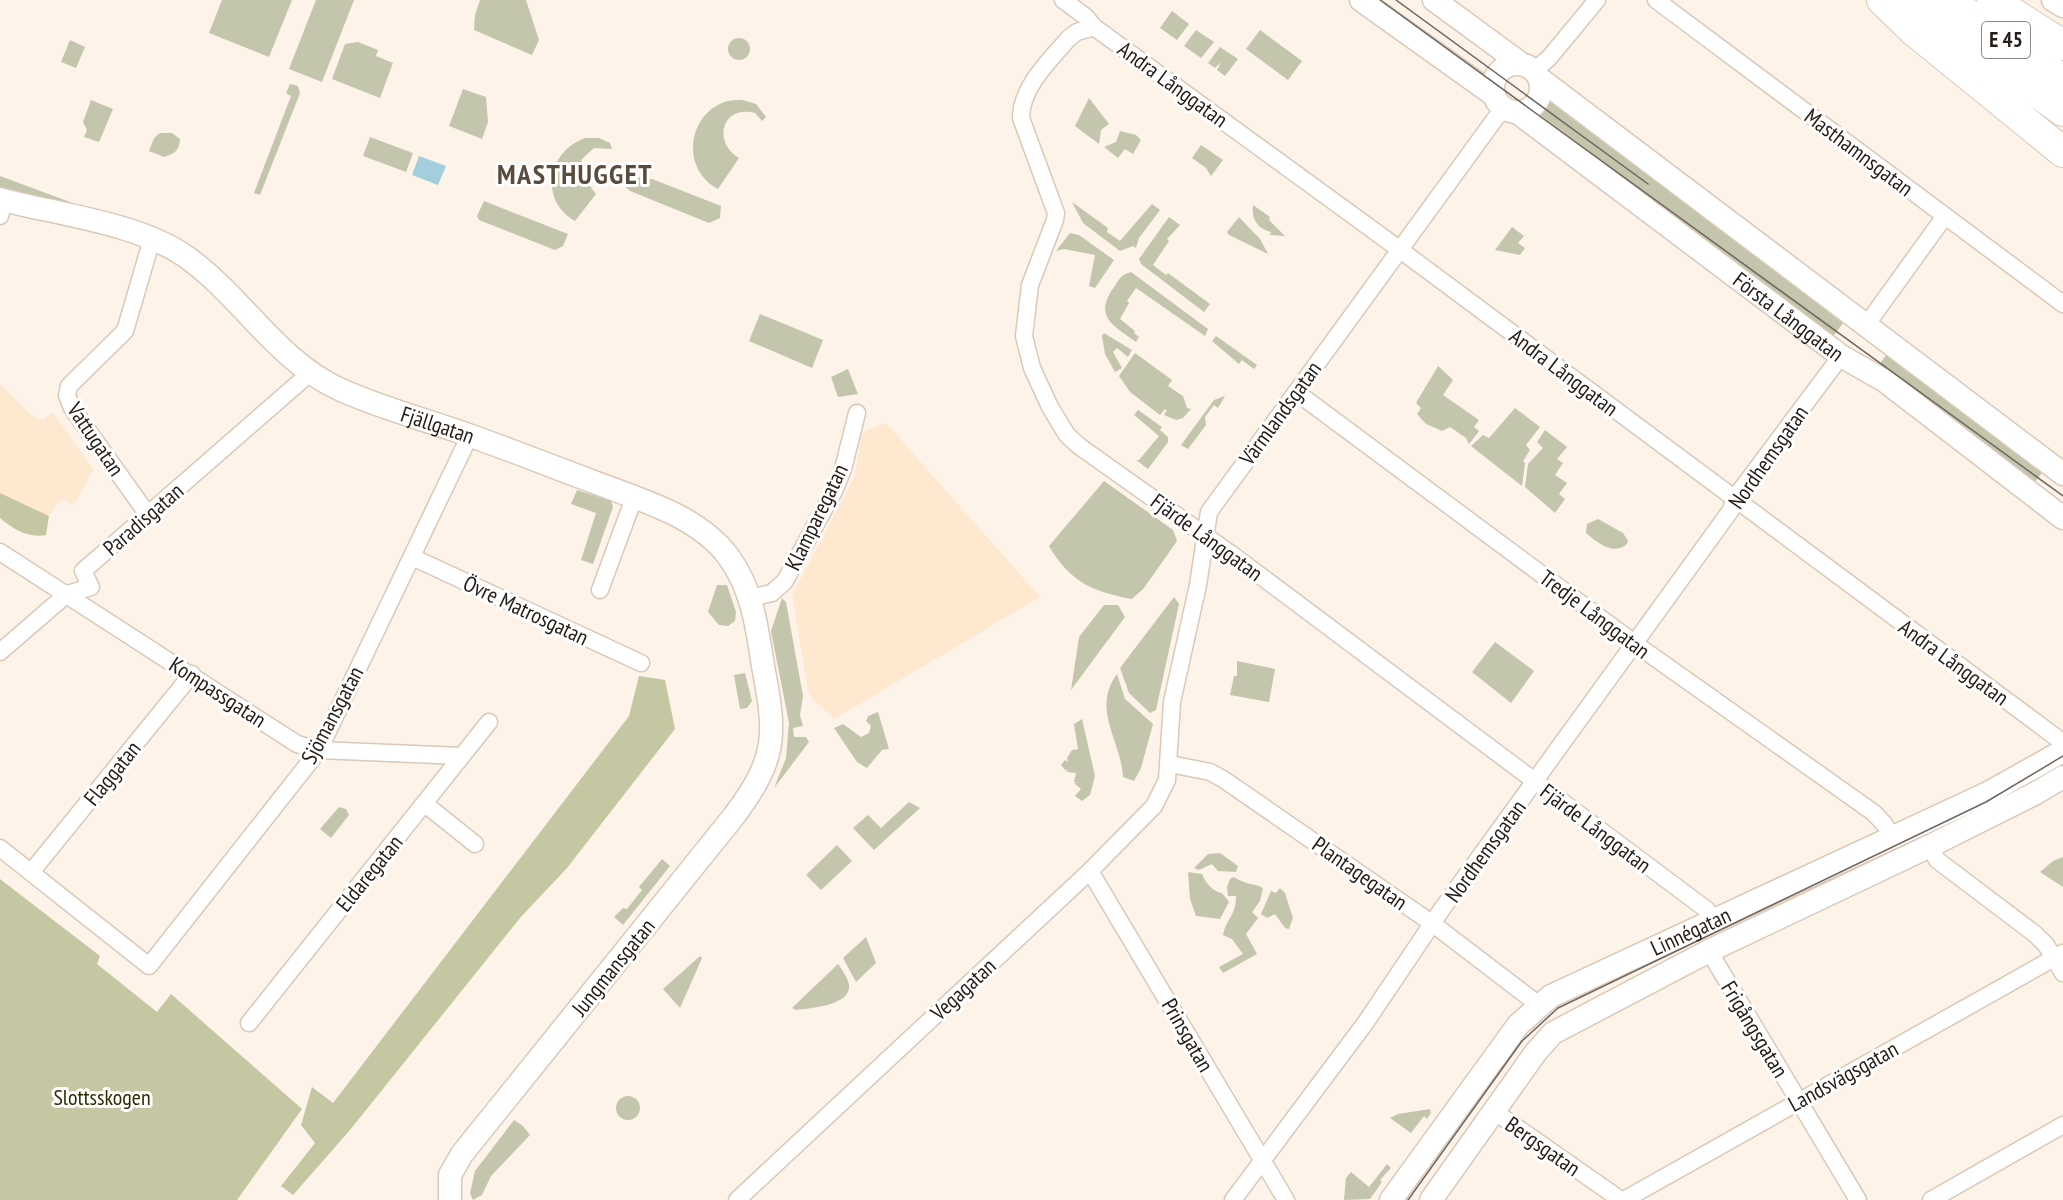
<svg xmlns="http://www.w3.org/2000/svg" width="2063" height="1200" viewBox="0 0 2063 1200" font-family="'PT Sans Narrow',sans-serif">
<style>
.built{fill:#ffe7d0}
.green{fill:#c3c5ac}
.forest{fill:#c4c7a2}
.water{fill:#a2cfdb}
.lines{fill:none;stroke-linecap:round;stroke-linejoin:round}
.street-casing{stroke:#dac8b8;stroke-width:19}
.secondary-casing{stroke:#dac8b8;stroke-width:25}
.highway-casing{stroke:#dac8b8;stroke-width:32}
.street{stroke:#fff;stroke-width:16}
.secondary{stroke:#fff;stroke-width:22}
.highway{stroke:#fff;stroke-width:30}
.tram{stroke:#6e665e;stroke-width:1.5}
.labels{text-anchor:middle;stroke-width:6;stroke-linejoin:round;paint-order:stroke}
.shield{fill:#fff;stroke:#66615d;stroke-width:1.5}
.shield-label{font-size:21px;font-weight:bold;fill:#241d17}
.street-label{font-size:22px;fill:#241d17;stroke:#fff}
.park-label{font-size:22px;fill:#2b2c00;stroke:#fff}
.district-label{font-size:28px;font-weight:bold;letter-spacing:1.5px;fill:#5a4b3d;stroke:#fff}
</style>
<rect width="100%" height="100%" fill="#fef3e8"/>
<g class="built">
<polygon points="0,384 31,415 44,420 52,412 93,469 74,505 61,499 49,516 0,493"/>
<polygon points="882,424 887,424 1040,597 834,719 809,695 792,595 854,477 862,433"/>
</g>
<g class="green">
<polygon points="222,0 292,0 269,57 209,33"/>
<polygon points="316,0 354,0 322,82 289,69"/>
<polygon points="480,0 526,0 539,40 532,55 474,30 475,15"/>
<polygon points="1172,11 1189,24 1177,40 1160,28"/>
<polygon points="1196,30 1214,42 1201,58 1184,46"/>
<polygon points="1260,30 1302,61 1288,80 1246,49"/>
<circle cx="739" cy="49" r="11"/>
<polygon points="70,40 85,47 76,68 61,62"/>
<polygon points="358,42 378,50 376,56 393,63 380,98 332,79 345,44"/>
<polygon points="1220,47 1238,59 1225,76 1217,70 1221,62 1215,68 1208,63"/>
<polygon points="290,84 298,86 300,93 260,195 254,193 291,96 286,93"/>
<polygon points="463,89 486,97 488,122 482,139 449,126"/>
<polygon points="1089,98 1109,124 1101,130 1099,144 1075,126"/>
<polygon points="91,100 113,109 99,142 84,137 87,130 83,122"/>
<path d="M742,100L756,104L766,117L762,121L755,113C722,104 712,142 739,158L718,189C674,166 692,97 742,100Z"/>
<polygon points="1547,100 1555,102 1844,322 1834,335 1828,333 1538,119 1536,112"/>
<polygon points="1120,131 1136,135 1141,140 1133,154 1125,149 1118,158 1104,147 1116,142"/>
<path d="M160,133H172L180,139C179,151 175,153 164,157L149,151L154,138Z"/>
<polygon points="370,137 413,153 406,172 363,156"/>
<path d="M585,138H599L610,143L612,149L594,148L582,159L580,173L596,194L575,221C539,200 547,152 585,138Z"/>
<polygon points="1201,145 1223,160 1211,176 1206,168 1192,158"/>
<polygon points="620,175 652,179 721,206 720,218 709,223 630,191 621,183"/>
<polygon points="0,176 70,202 74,205 0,187"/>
<polygon points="484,201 568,234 563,246 555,250 479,220 477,216"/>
<polygon points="1072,202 1108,228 1107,232 1120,241 1152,204 1160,210 1139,238 1136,248 1133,246 1120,251 1083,223"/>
<path d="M1253,205L1270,217L1269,220L1285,236L1270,235L1271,232C1258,229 1251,220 1253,205Z"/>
<polygon points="1169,217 1180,225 1167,239 1169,241 1153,265 1166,275 1168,273 1210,304 1204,312 1141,264 1139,259"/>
<polygon points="1239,217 1260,239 1268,254 1229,235 1227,232"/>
<polygon points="1512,227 1524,236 1518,243 1525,248 1520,255 1495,250"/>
<polygon points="1070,233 1079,235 1114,260 1095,288 1089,286 1095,255 1064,249 1056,251"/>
<path d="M1131,272L1208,329L1205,336L1136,288L1127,301L1129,303L1120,319L1135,331L1134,333L1139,337L1136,342C1113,325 1093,317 1114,287C1119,280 1121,274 1131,272Z"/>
<polygon points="760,314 823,340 812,368 749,341"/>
<polygon points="1104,333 1132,350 1128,357 1117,348 1113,352 1122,368 1115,372 1105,354 1102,336"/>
<polygon points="1216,336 1257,365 1254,369 1242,360 1239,364 1212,341"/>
<polygon points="1892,347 2047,467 2033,484 1876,369"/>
<polygon points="1135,353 1172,380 1168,386 1183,396 1187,408 1191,409 1183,418 1176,420 1164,415 1167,410 1165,409 1160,415 1130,392 1119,376"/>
<polygon points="1438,366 1453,380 1443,395 1479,420 1474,427 1479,431 1469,444 1466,438 1450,427 1442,431 1426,424 1417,414 1421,408 1416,403"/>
<polygon points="848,369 858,394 838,397 831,377"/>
<polygon points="1225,396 1218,408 1214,405 1205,417 1206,425 1188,449 1181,445 1214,400"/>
<polygon points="1515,408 1540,427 1526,445 1530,450 1523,461 1525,463 1522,486 1471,446 1483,435 1489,438"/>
<polygon points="1138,410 1162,427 1160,430 1168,437 1168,442 1148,469 1136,460 1139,460 1159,436 1134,415"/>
<polygon points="1545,430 1567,447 1557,459 1563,463 1555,475 1567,483 1559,494 1565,499 1555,513 1525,487 1528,464 1543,448 1537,442"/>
<path d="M1104,481L1173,530L1177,541L1144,588L1132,599C1093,592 1070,582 1049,546Z"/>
<polygon points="577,490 611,501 613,507 593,564 581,560 596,513 571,504"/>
<path d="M1598,519L1623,533L1628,541L1627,544C1613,556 1598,543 1586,533L1587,524Z"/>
<polygon points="717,585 727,585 736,612 735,621 728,626 719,625 708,612"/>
<polygon points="1174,597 1179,604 1156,710 1150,713 1129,693 1120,668"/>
<polygon points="782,598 786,602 803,696 800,715 803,726 793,728 794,737 806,737 809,742 774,788 786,758 789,723 771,631"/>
<polygon points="1104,605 1118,605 1125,617 1071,690 1079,637"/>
<polygon points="1495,642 1534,671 1511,703 1472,672"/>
<polygon points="1237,661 1275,669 1269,702 1230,695 1234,676 1237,676"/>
<polygon points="745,673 752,701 747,708 740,709 734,675"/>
<path d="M1117,674L1125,699L1153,724L1141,768L1134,781L1123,777C1121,740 1091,710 1117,674Z"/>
<polygon points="878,712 889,749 882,750 867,768 857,762 834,728 843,724 861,737 869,733 871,726 866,721 868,716"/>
<polygon points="1082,719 1095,776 1090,795 1082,801 1075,796 1081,789 1074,783 1078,782 1074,782 1076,773 1067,772 1068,769 1066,771 1061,765 1065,760 1068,762 1067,758 1072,750 1078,749 1074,724"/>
<polygon points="909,802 920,808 874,850 853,828 868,815 881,828"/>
<polygon points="339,807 346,809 349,815 331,838 320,829"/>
<polygon points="837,845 852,861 821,890 806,875"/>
<polygon points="1220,853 1238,866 1236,872 1218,871 1212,864 1199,870 1194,868 1208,854"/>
<polygon points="2063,857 2063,887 2040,872 2053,861"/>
<polygon points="662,859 670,866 623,925 614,917 623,908 627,909 642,890 639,887"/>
<path d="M1188,872L1202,874C1205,882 1213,892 1222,893L1229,902L1220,919L1196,916L1190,899Z"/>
<path d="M1234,877C1245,885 1258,884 1263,888L1260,901L1252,912L1258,918L1246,934L1257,954L1223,973L1219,967L1243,954L1232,939L1223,935C1226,919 1236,916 1236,896H1228L1227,887L1230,879Z"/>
<polygon points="1280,888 1285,893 1293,918 1289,929 1285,928 1275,914 1267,918 1261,914 1271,891 1276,893"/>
<polygon points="866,937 876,963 856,982 843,958"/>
<polygon points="700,956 702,958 680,1008 663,989"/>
<path d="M838,964C842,970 848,978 849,985C851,1006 810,1008 796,1010L792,1008Z"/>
<circle cx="628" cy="1108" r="12"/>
<polygon points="1430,1109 1431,1113 1427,1119 1424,1116 1411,1133 1390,1118 1398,1114"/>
<polygon points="514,1120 523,1126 530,1135 491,1176 482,1195 473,1200 470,1193 475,1171"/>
<polygon points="1387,1164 1391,1168 1380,1180 1382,1182 1370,1199 1344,1200 1346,1178 1351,1172 1369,1187"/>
</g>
<g class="forest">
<path d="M0,493L49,516L46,535C28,538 14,530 0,518Z"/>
<polygon points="639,676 665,680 675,729 567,868 520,918 350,1130 293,1195 281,1186 315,1143 301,1125 312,1087 333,1103 629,716"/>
<polygon points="0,879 100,956 97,964 157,1012 171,994 302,1109 237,1200 0,1200"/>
</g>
<polygon class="water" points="419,156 446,166 438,185 412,175"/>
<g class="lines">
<g class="street-casing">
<g id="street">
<polyline points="1063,0 1086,17 1094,27 1399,249 2057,738 2063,747"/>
<polyline points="1656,0 2063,304"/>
<path d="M1094,27L1077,32L1069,38C1050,60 1021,87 1021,118L1056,213L1055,220L1030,285L1024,336L1032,368L1050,407L1067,435L1079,446L1234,556L1707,910L1712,919"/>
<polyline points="1534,71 1549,58 1597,0"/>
<polyline points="0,216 4,200"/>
<polyline points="1867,324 1945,216"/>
<polyline points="1296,392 1634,643 1874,813 1885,825 1892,838"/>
<polyline points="148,515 72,408 67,395 69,386 125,331 152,239"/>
<polyline points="0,552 297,744 319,750 461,756"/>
<polyline points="412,557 641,663"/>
<polyline points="600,590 634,498"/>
<polyline points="750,598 772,593 785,581 835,489 843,469 857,413"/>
<polyline points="0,652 67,594 91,587 83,571 302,380"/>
<polyline points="1170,764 1210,772 1223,779 1433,924 1539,1005"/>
<polyline points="425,804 475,844"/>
<polyline points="1930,846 1937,860 2035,934 2046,945 2063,973"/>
<polyline points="0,848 149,966 319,750 470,435"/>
<polyline points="32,871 192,674"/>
<polyline points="1090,871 1286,1200"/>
<polyline points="1709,951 1858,1200"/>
<polyline points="249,1023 489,722"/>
<polyline points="1495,1112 1621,1200"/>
<polyline points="737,1200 1090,871 1154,806 1167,780 1172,702 1198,585 1209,512 1503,108"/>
<polyline points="1233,1200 1366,1022 1442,909 1731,510 1734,499 1841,356"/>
<polyline points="1624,1200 2063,953"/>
<polyline points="1931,1200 2063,1125"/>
</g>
</g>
<g class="secondary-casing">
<g id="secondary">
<polyline points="1361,0 1494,95"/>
<polyline points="1434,0 1520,63"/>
<polyline points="2053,0 2063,6"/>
<circle cx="1517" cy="88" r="24"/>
<polyline points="1540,79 2063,474"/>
<path id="s1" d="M1517,112L1841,356L1885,381L2063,518"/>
<path id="s2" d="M0,199C55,214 138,223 185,256C241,295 276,360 339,389C376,406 416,417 454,430C501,446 548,465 594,482C640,500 697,515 728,556C752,588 757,627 763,666C776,735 778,757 734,816L462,1154L450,1175V1200"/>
<path id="s3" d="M1391,1200L1518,1025L1551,996L1988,793L2063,751"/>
<polyline points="1431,1200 1536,1052 1553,1033 1709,951 1930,846 2034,794 2063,777"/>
</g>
</g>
<g class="highway-casing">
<g id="highway">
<polyline points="1882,0 1913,30 2063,152"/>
<polyline points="1907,0 2063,111"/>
<polyline points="1948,0 2063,80"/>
<polyline points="1992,0 2063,45"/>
</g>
</g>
<use href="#street" class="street"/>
<use href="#secondary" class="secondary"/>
<use href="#highway" class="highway"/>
<g class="tram">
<polyline points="1380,0 2063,496"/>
<polyline points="1396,0 1648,184"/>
<polyline points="1408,1200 1522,1041 1558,1008 1986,802 2063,756"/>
</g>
</g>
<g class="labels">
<rect class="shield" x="1982" y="22" width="48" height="36" rx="4.5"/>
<g class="shield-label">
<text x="2006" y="47">E 45</text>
</g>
<g class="street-label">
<text transform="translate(1173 84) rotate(36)" y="8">Andra Långgatan</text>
<text transform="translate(1859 152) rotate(37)" y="8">Masthamnsgatan</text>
<text dy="8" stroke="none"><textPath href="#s1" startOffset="340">Första Långgatan</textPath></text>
<text transform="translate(1564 372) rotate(37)" y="8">Andra Långgatan</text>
<text transform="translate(1280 413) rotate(-54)" y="8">Värmlandsgatan</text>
<text dy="8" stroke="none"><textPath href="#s2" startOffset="504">Fjällgatan</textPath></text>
<text transform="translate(96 439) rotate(56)" y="8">Vattugatan</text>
<text transform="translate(1768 457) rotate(-55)" y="8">Nordhemsgatan</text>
<text transform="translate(816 517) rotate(-64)" y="8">Klamparegatan</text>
<text transform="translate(143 519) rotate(-41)" y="8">Paradisgatan</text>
<text transform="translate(1207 537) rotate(36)" y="8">Fjärde Långgatan</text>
<text transform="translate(526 610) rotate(25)" y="8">Övre Matrosgatan</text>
<text transform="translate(1595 614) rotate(37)" y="8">Tredje Långgatan</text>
<text transform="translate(1954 662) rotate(36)" y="8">Andra Långgatan</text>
<text transform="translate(218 692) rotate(33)" y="8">Kompassgatan</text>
<text transform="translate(332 715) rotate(-62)" y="8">Sjömansgatan</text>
<text transform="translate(112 773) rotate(-51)" y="8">Flaggatan</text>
<text transform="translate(1596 828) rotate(37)" y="8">Fjärde Långgatan</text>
<text transform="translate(1485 851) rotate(-54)" y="8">Nordhemsgatan</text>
<text transform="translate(369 873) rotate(-51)" y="8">Eldaregatan</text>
<text transform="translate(1360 873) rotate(35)" y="8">Plantagegatan</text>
<text dy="8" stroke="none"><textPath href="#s3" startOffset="414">Linnégatan</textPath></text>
<text transform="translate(613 967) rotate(-51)" y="8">Jungmansgatan</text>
<text transform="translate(963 989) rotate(-43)" y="8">Vegagatan</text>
<text transform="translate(1755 1029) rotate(59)" y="8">Frigångsgatan</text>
<text transform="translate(1188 1035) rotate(60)" y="8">Prinsgatan</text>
<text transform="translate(1843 1076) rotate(-29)" y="8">Landsvägsgatan</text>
<text transform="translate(1543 1146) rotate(35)" y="8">Bergsgatan</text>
</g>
<g class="park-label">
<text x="102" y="1105">Slottsskogen</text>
</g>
<g class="district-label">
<text x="575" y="184">MASTHUGGET</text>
</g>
</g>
</svg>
